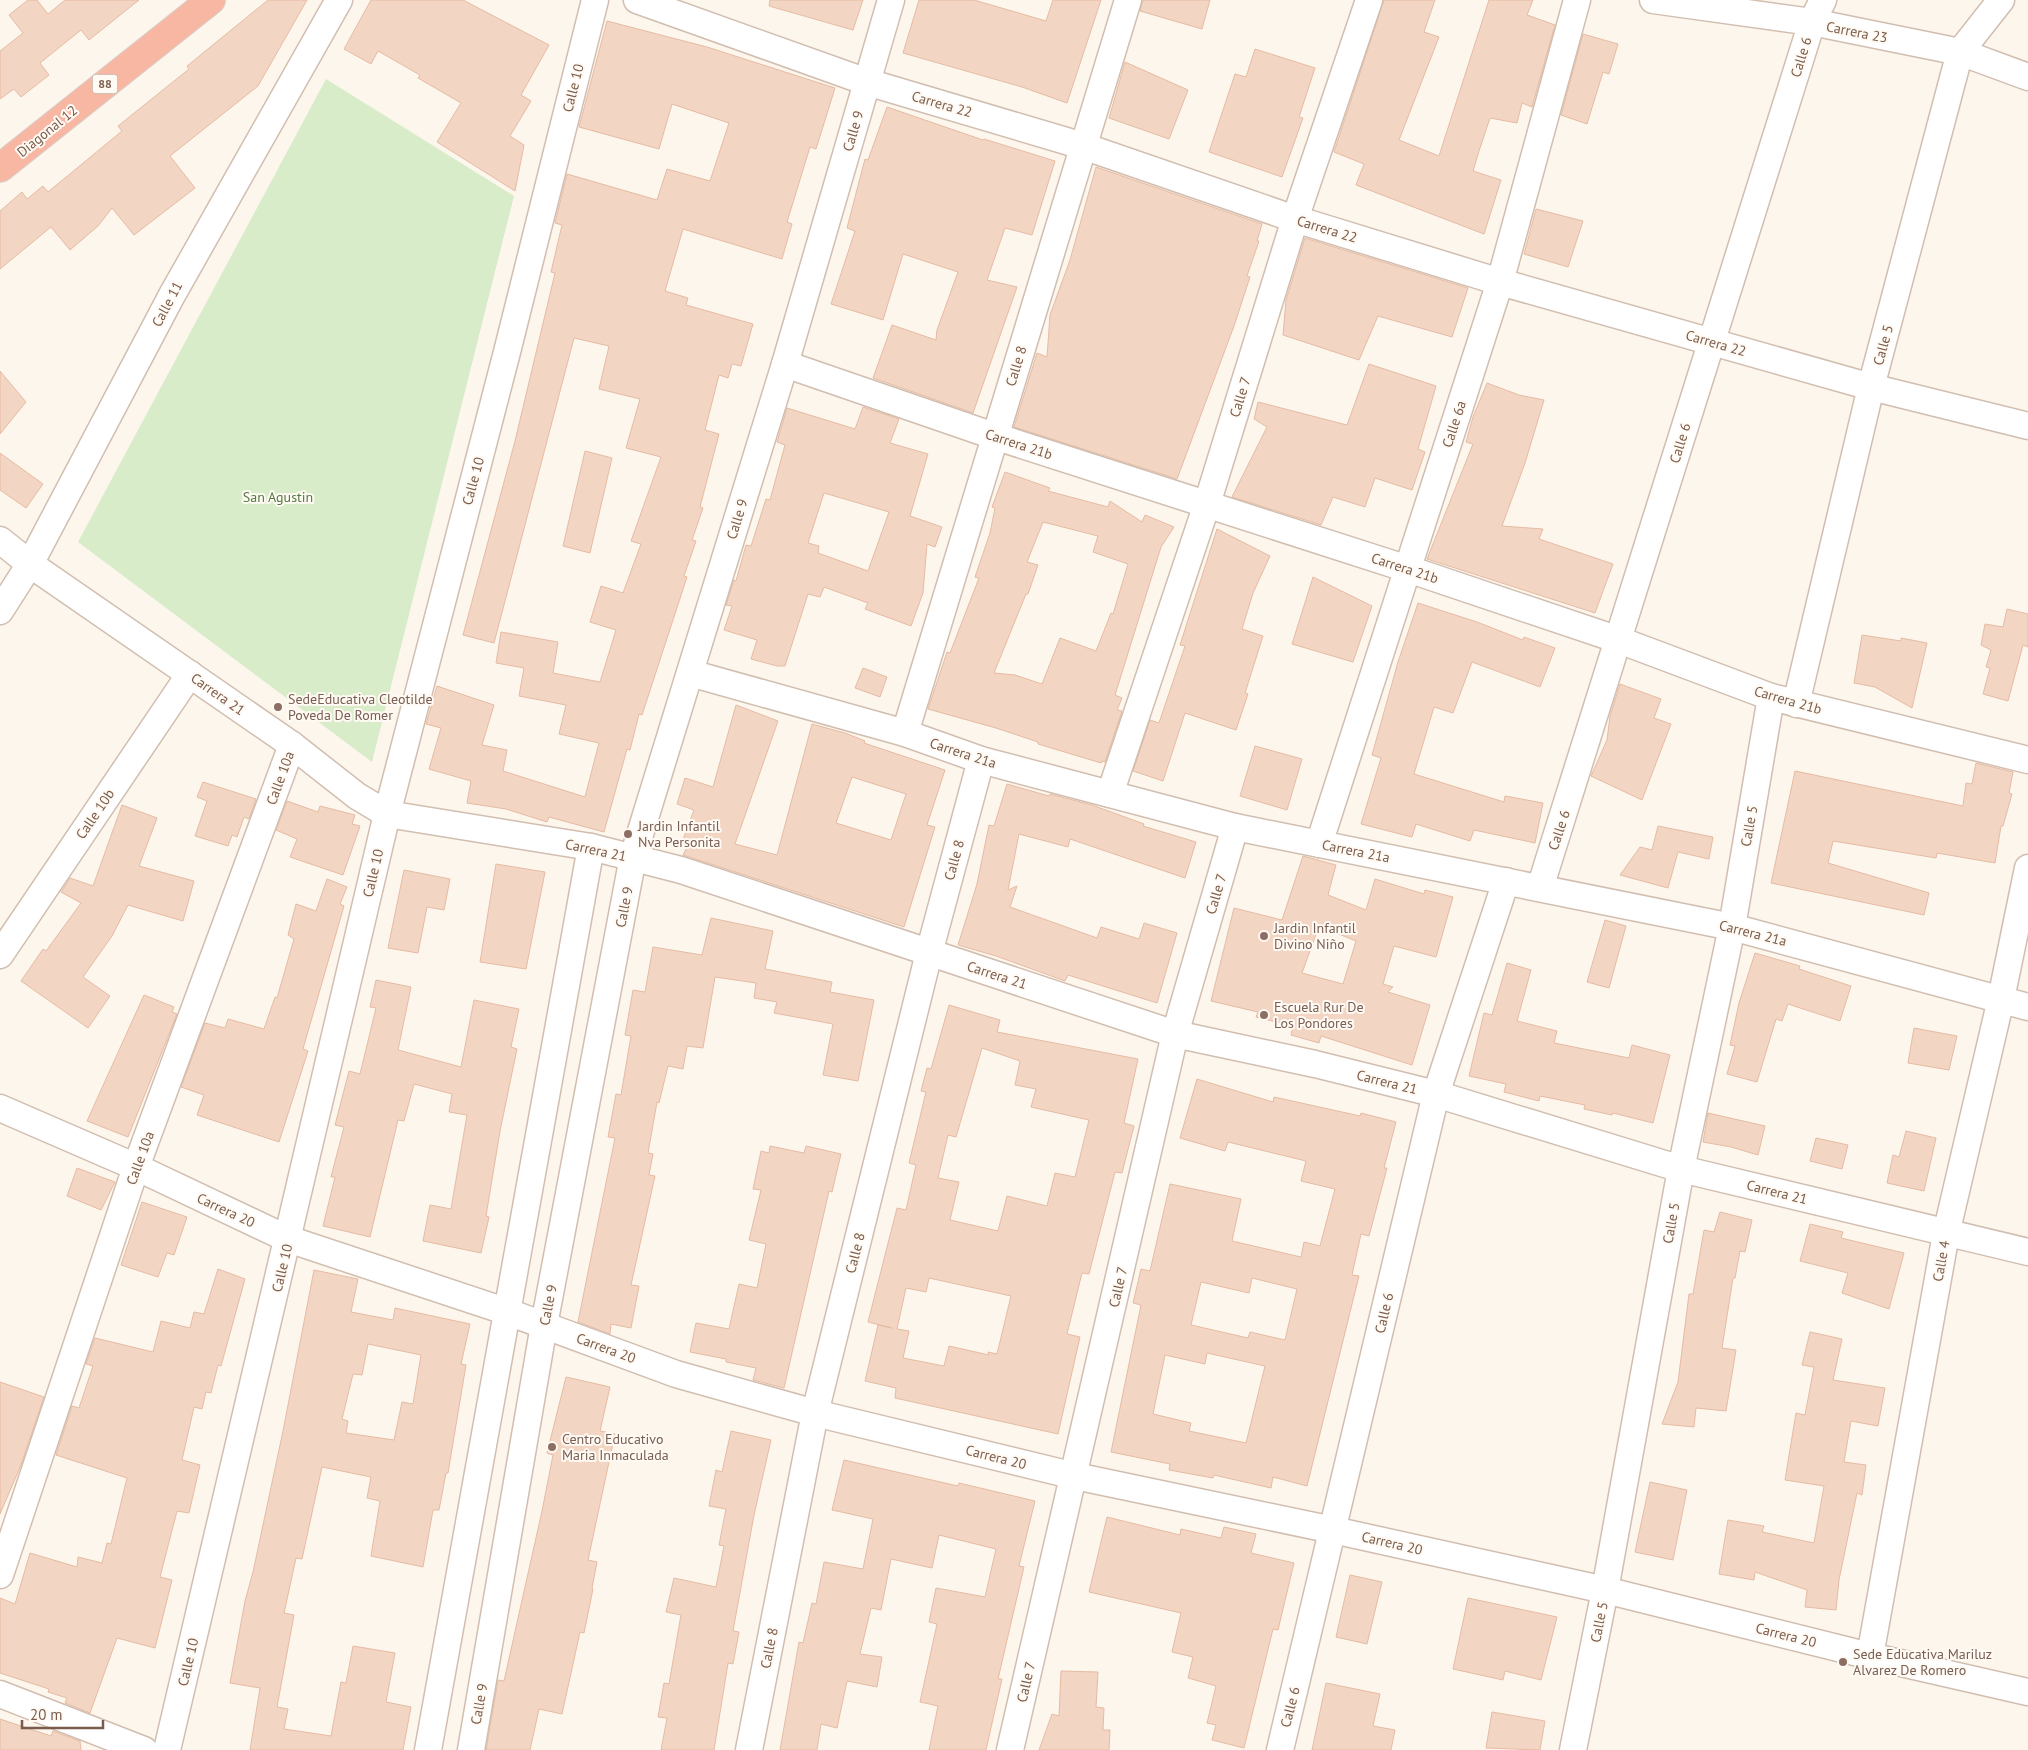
<svg xmlns="http://www.w3.org/2000/svg" width="2028" height="1750" viewBox="0 0 2028 1750" font-family="'PT Sans',sans-serif">
<style>
.green{fill:#d8ecc9}
.building{fill:#f3d5c3;stroke:#e6bba3;fill-rule:evenodd}
.lines{fill:none;stroke-linecap:round;stroke-linejoin:round}
.minor-casing{stroke:#d1beb0;stroke-width:29}
.highway-casing{stroke:#dad1cd;stroke-width:30}
.minor{stroke:#fff;stroke-width:26}
.highway{stroke:#f7b7a3;stroke-width:28}
.education-dot{fill:#8d6e63;stroke:#fffaf3;stroke-width:2}
.labels{text-anchor:middle;stroke-width:4;stroke-linejoin:round;paint-order:stroke}
.shield{fill:#fffaf3;stroke:#a28b7f;stroke-width:1}
.shield-label{font-size:12px;font-weight:bold;fill:#7a5c4d}
.street-label{font-size:14px;fill:#7a5c4d;stroke:#fffaf3}
.park-label{font-size:14px;fill:#537a41;stroke:#fffaf3}
.education-label{font-size:14px;fill:#785e54;stroke:#fffaf3;text-anchor:start}
</style>
<rect width="100%" height="100%" fill="#fdf6ec"/>
<polygon class="green" points="326,79 514,196 372,762 78,542"/>
<g class="building">
<polygon points="28,0 37,0 48,14 65,0 139,0 89,40 81,30 40,63 49,75 21,97 14,89 0,99 0,51 23,33 9,15"/>
<polygon points="268,0 307,0 258,86 170,156 195,188 134,235 112,208 98,226 70,250 51,227 0,269 0,211 22,192 27,199 43,186 48,192 122,131 118,126 189,69 187,66"/>
<polygon points="371,0 463,0 549,45 521,95 531,101 510,136 524,145 515,191 437,142 461,103 418,78 420,75 378,51 371,64 344,49"/>
<polygon points="770,0 863,0 853,30 769,6"/>
<polygon points="919,0 974,0 1046,21 1053,0 1101,0 1067,103 1022,87 903,53"/>
<polygon points="1143,0 1210,0 1202,29 1140,11"/>
<polygon points="1384,0 1435,0 1424,32 1439,37 1399,140 1439,156 1489,0 1533,0 1527,15 1555,25 1532,107 1522,103 1517,123 1490,118 1479,151 1473,171 1501,180 1484,234 1356,185 1364,164 1334,152"/>
<polygon points="607,21 707,47 835,88 816,149 810,147 787,222 792,224 782,259 683,229 665,291 688,298 686,305 753,324 741,366 732,364 728,378 719,375 705,430 719,434 700,507 703,508 692,540 696,541 684,576 687,577 642,715 639,714 630,750 627,749 604,832 549,817 547,822 506,809 467,803 471,781 429,769 441,728 426,724 437,686 494,705 482,745 507,750 503,771 585,797 599,743 559,734 566,705 519,696 524,668 496,663 501,632 558,642 553,673 600,682 616,630 590,622 601,586 623,593 641,544 631,541 661,457 626,448 640,399 599,389 609,346 574,338 494,643 463,635 515,441 555,273 551,272 562,225 555,223 567,174 657,200 667,169 710,181 729,123 672,104 659,149 579,127"/>
<polygon points="1583,34 1618,44 1609,74 1603,72 1587,124 1561,115"/>
<polygon points="1255,49 1315,68 1299,117 1303,118 1282,177 1209,152 1235,74 1246,77"/>
<polygon points="1125,62 1188,90 1169,139 1109,118"/>
<polygon points="887,107 983,140 984,139 1055,161 1032,235 1005,228 987,280 1017,287 973,413 873,378 892,325 936,340 937,330 958,272 903,254 883,320 831,304 855,231 847,228 865,159 868,160"/>
<polygon points="1096,167 1262,224 1257,241 1259,241 1247,276 1250,277 1234,326 1177,479 1014,427 1037,353 1047,357 1050,315 1070,260"/>
<polygon points="1536,209 1583,221 1568,267 1524,254"/>
<polygon points="1305,238 1468,288 1452,337 1378,316 1359,360 1283,335 1286,300"/>
<polygon points="1369,364 1436,386 1418,449 1425,452 1412,490 1375,478 1365,507 1333,497 1321,525 1232,497 1267,427 1254,419 1258,402 1347,425"/>
<polygon points="0,371 26,402 0,434"/>
<polygon points="1487,383 1519,395 1544,400 1525,463 1502,526 1543,529 1539,539 1613,564 1595,613 1427,559 1473,444 1466,442 1473,417"/>
<path d="M863,407L899,419L890,443L928,454L910,516L942,527L935,547L927,544L923,593L911,626L865,609L868,603L824,587L820,597L808,594L785,666H777L751,659L757,640L724,630L732,606L726,605L734,580L736,581L746,545L751,546L766,499L770,500L785,445L777,442L787,408L855,429ZM824,493L889,512L868,571L818,553L819,546L808,543Z"/>
<polygon points="585,451 612,458 590,553 563,546"/>
<polygon points="0,453 43,484 26,508 0,490"/>
<path d="M1005,472L1050,488L1048,491L1108,507L1110,501L1142,522L1145,515L1174,527L1161,547L1115,695L1122,698L1117,710L1122,711L1105,762L1102,761L1101,763L1038,744V742L996,728L928,709L947,652L950,653L979,578L975,577L990,533L995,508L992,507ZM1043,522L1098,536L1093,552L1128,564L1113,614L1111,613L1096,651L1060,638L1042,684L1015,675L994,673L1026,594H1028L1038,565L1027,562Z"/>
<polygon points="1217,529 1270,556 1253,593 1242,629 1263,636 1245,693 1248,694 1236,730 1185,713 1163,781 1133,771 1150,720 1159,723 1185,646 1180,645"/>
<polygon points="1313,577 1372,606 1353,662 1292,644"/>
<polygon points="1418,603 1477,622 1523,640 1524,637 1555,648 1540,687 1472,662 1453,713 1434,707 1414,774 1504,802 1505,796 1543,803 1535,843 1474,830 1470,841 1416,824 1412,837 1361,824 1381,758 1372,755 1398,662"/>
<polygon points="2007,609 2028,614 2028,647 2023,645 2008,701 1983,694 1990,668 1986,667 1991,650 1981,645 1985,624 2003,627"/>
<polygon points="1862,635 1901,641 1901,638 1927,643 1912,708 1875,687 1854,683"/>
<polygon points="863,668 887,677 880,697 855,688"/>
<polygon points="1620,684 1661,699 1654,718 1671,724 1642,800 1591,776 1607,740 1610,716"/>
<path d="M736,705L778,721L735,844L777,855L812,724L845,733L865,741L864,743L945,770L927,825L935,827L904,927L683,855L687,847L681,845L694,810L677,804L685,778L713,787ZM852,777L906,794L891,840L836,823Z"/>
<polygon points="1255,746 1302,759 1287,810 1240,796"/>
<polygon points="1976,763 2013,772 2009,793 2012,794 2003,826 2001,826 1995,863 1937,853 1936,858 1833,841 1828,863 1929,893 1924,915 1771,883 1795,771 1963,806 1966,783 1972,784"/>
<polygon points="203,782 256,799 249,819 244,817 237,837 232,835 228,846 195,836 207,801 197,797"/>
<polygon points="1007,784 1049,796 1050,794 1092,805 1144,824 1143,826 1196,842 1185,878 1070,839 1068,847 1019,834 1008,890 1017,886 1010,907 1097,938 1101,927 1139,939 1144,923 1177,933 1157,1003 1068,975 1065,981 996,956 958,945 977,884 989,825 994,826"/>
<polygon points="287,801 318,812 320,806 355,815 352,824 360,826 343,875 290,857 297,839 276,830"/>
<polygon points="122,805 157,818 139,866 194,881 183,921 128,905 112,936 83,977 110,996 88,1028 21,981 43,949 46,951 81,903 61,892 70,878 93,886"/>
<polygon points="1658,826 1713,837 1709,859 1678,852 1668,888 1620,875 1640,847 1652,850"/>
<path d="M1303,856L1336,865L1328,895L1366,910L1375,879L1424,894L1425,890L1453,897L1436,957L1394,946L1383,984L1393,987L1388,992L1430,1005L1412,1065L1321,1036L1319,1043L1291,1035L1293,1026L1256,1017L1258,1012L1211,1001L1234,908L1282,920ZM1319,926L1356,941L1343,984L1302,973Z"/>
<polygon points="496,864 545,872 526,969 480,962"/>
<polygon points="404,870 450,879 444,910 427,907 418,953 388,948"/>
<polygon points="327,879 347,887 340,904 344,906 303,1049 308,1051 279,1142 197,1115 204,1095 181,1087 205,1023 225,1028 228,1019 264,1029 275,997 277,998 294,939 288,935 296,904 316,911"/>
<polygon points="711,918 773,931 765,969 832,982 830,992 874,1000 858,1081 823,1075 833,1024 774,1013 777,1002 754,998 756,983 715,977 703,1048 687,1046 683,1069 668,1066 659,1103 657,1102 648,1153 653,1154 649,1175 655,1176 631,1285 639,1286 631,1328 611,1324 610,1334 578,1322 615,1138 608,1137 616,1094 621,1095 631,1036 625,1035 633,990 645,992 653,947 702,955"/>
<polygon points="1605,920 1626,926 1609,988 1587,982"/>
<polygon points="1755,953 1800,966 1799,969 1851,986 1840,1021 1788,1004 1782,1021 1776,1019 1757,1082 1727,1074 1735,1046 1730,1045 1739,1003"/>
<polygon points="1507,963 1531,970 1517,1021 1557,1031 1554,1043 1629,1058 1632,1045 1670,1055 1653,1123 1613,1113 1612,1115 1584,1109 1585,1105 1540,1096 1539,1101 1504,1092 1506,1084 1469,1076 1484,1013 1492,1015"/>
<polygon points="376,980 411,987 398,1050 461,1067 474,1000 519,1009 511,1047 517,1049 500,1131 486,1216 489,1217 481,1253 423,1241 430,1205 451,1209 467,1115 449,1112 452,1094 414,1084 404,1121 398,1120 370,1237 323,1226 335,1177 331,1177 344,1127 335,1125 349,1071 360,1074 376,1008 370,1007"/>
<polygon points="144,995 174,1007 172,1012 177,1014 128,1137 87,1121"/>
<path d="M949,1005L1000,1020L997,1032L1138,1059L1124,1123L1134,1126L1122,1173L1115,1172L1089,1274L1082,1273L1067,1334L1080,1337L1058,1434L895,1398L896,1388L865,1381L878,1325L892,1328L868,1322L897,1208L906,1210L916,1165L909,1163L926,1092L921,1091L927,1068L931,1069ZM982,1048L1020,1061L1015,1085L1036,1089L1031,1107L1089,1120L1075,1177L1055,1173L1047,1206L1007,1196L998,1231L950,1220L959,1182L938,1178L948,1135L956,1137ZM929,1278L1011,1296L997,1354L988,1352L989,1355L949,1346L944,1366L903,1358L909,1331L897,1329L906,1288L926,1292Z"/>
<polygon points="1914,1028 1957,1036 1949,1070 1908,1063"/>
<path d="M1197,1079L1273,1102L1274,1097L1360,1116L1361,1113L1396,1122L1384,1168H1387L1369,1236L1361,1234L1352,1275L1359,1276L1307,1486L1273,1477L1271,1488L1214,1475L1213,1478L1169,1470L1170,1464L1111,1452L1141,1305L1133,1303L1141,1269L1150,1271L1170,1184L1241,1199L1232,1241L1301,1257L1304,1242L1320,1246L1335,1189L1301,1181L1306,1161L1228,1142L1225,1151L1180,1138ZM1252,1278L1297,1289L1285,1340L1250,1332L1248,1338L1191,1325L1201,1282L1249,1293ZM1207,1353L1265,1366L1246,1443L1189,1431L1191,1423L1153,1414L1165,1355L1205,1364Z"/>
<polygon points="1708,1113 1765,1126 1758,1155 1731,1147 1703,1142"/>
<polygon points="1906,1131 1936,1138 1924,1191 1887,1183 1893,1155 1899,1157"/>
<polygon points="1816,1138 1848,1145 1842,1169 1810,1161"/>
<polygon points="770,1146 804,1153 806,1146 841,1154 832,1192 829,1191 784,1388 753,1380 756,1368 726,1362 726,1359 690,1352 696,1323 729,1329 739,1284 757,1288 766,1244 749,1240 761,1190 753,1189 761,1151 769,1153"/>
<polygon points="77,1168 115,1182 101,1210 67,1196"/>
<polygon points="142,1202 187,1217 174,1255 167,1253 158,1277 121,1265"/>
<polygon points="1720,1212 1752,1220 1745,1252 1740,1251 1735,1278 1733,1278 1722,1348 1736,1350 1726,1411 1696,1408 1694,1427 1662,1424 1678,1382 1689,1294 1693,1294 1704,1230 1714,1232"/>
<polygon points="1810,1224 1843,1232 1841,1238 1904,1253 1889,1309 1842,1293 1848,1273 1800,1261"/>
<polygon points="218,1269 245,1279 221,1366 218,1365 211,1393 206,1392 202,1409 194,1407 182,1460 200,1465 189,1513 177,1511 160,1577 172,1580 155,1648 117,1638 90,1713 65,1703 67,1698 48,1692 49,1689 0,1673 0,1598 15,1604 30,1553 77,1567 78,1557 102,1563 107,1543 111,1544 127,1478 56,1455 72,1406 79,1408 93,1366 86,1364 95,1338 153,1352 161,1321 190,1328 194,1312 204,1314"/>
<path d="M314,1270L358,1279L351,1312L393,1320L395,1308L470,1324L461,1364L466,1365L448,1473H446L439,1510H433L423,1567L371,1556L380,1501L367,1498L371,1477L322,1467L302,1559L296,1558L284,1613L294,1615L277,1707L288,1709L284,1729L331,1736L341,1682L346,1683L353,1646L395,1653L386,1702L411,1707L403,1750H250L260,1688L230,1683L245,1601L253,1572L283,1431ZM368,1344L421,1355L413,1404L402,1402L394,1440L346,1433L348,1421L342,1419L353,1374L362,1375Z"/>
<polygon points="1810,1332 1842,1339 1833,1380 1885,1388 1878,1426 1851,1421 1844,1462 1866,1465 1862,1495 1857,1493 1839,1580 1836,1610 1805,1607 1807,1590 1755,1572 1754,1580 1719,1574 1728,1520 1764,1526 1762,1532 1814,1543 1824,1486 1785,1480 1796,1413 1805,1415 1814,1367 1802,1365"/>
<polygon points="566,1377 610,1387 600,1431 615,1434 588,1560 597,1562 592,1588 593,1589 584,1633 580,1632 562,1714 539,1709 530,1750 486,1750 498,1680 504,1681 542,1511 553,1455 547,1453"/>
<polygon points="0,1382 44,1397 21,1465 0,1514"/>
<polygon points="731,1431 771,1440 754,1515 733,1631 739,1632 733,1664 728,1663 714,1750 661,1750 667,1718 658,1717 664,1683 669,1684 681,1615 666,1612 674,1578 716,1587 724,1546 719,1545 726,1509 709,1506 716,1470 722,1472"/>
<polygon points="844,1460 958,1486 959,1483 1035,1501 1019,1566 1024,1567 998,1679 1002,1679 986,1750 929,1750 938,1706 920,1702 937,1624 929,1622 936,1588 985,1597 996,1549 939,1535 932,1568 891,1559 881,1610 871,1608 860,1654 882,1657 877,1687 847,1681 837,1728 821,1724 817,1750 780,1750 799,1642 803,1643 812,1603 816,1604 824,1562 863,1569 873,1519 832,1510"/>
<polygon points="1650,1482 1687,1490 1673,1560 1635,1552"/>
<polygon points="1107,1517 1180,1535 1181,1529 1221,1538 1224,1527 1256,1534 1251,1553 1294,1563 1278,1630 1273,1629 1244,1748 1212,1740 1216,1725 1207,1723 1216,1686 1188,1678 1193,1657 1172,1652 1181,1613 1089,1592"/>
<polygon points="1350,1575 1382,1582 1367,1644 1336,1637"/>
<polygon points="1468,1598 1557,1617 1541,1680 1505,1671 1503,1680 1453,1669"/>
<polygon points="1061,1671 1098,1672 1096,1707 1104,1708 1103,1730 1110,1730 1109,1750 1039,1750 1052,1714 1059,1716"/>
<polygon points="1326,1683 1380,1694 1373,1726 1395,1730 1391,1750 1312,1750"/>
<polygon points="1492,1712 1545,1721 1540,1750 1486,1748"/>
<polygon points="0,1719 51,1736 53,1731 80,1741 81,1750 0,1750"/>
</g>
<g class="lines">
<g class="minor-casing">
<g id="minor">
<polyline points="637,0 867,82 1083,146 1295,219 1500,282 1871,387 2028,426"/>
<polyline points="1653,0 1812,22 1960,52 2028,77"/>
<polyline points="785,364 994,436 1408,569 1619,640 1771,697 2028,760"/>
<polyline points="0,540 30,564 292,745 357,796 387,814 591,847 681,870 1175,1034 1315,1064 1436,1094 1681,1169 2028,1252"/>
<polyline points="0,611 30,564 172,295 339,0"/>
<polyline points="690,673 905,733 981,760 1235,827 1732,927 2028,1007"/>
<polyline points="1796,704 1871,387 1960,52 2001,0"/>
<polyline points="905,733 1128,0"/>
<polyline points="1110,794 1207,504 1295,219 1369,0"/>
<polyline points="1319,844 1500,282 1577,0"/>
<polyline points="1540,888 1812,22 1823,0"/>
<polyline points="0,955 190,674"/>
<polyline points="0,1108 136,1167 288,1239 508,1312 676,1374 815,1413 1075,1476 1333,1530 1605,1590 1870,1656 2028,1692"/>
<polyline points="0,1575 136,1167 292,745"/>
<polyline points="1870,1656 1946,1234 2001,999 2028,868"/>
<polyline points="0,1694 144,1750"/>
<polyline points="167,1750 387,814 507,352 595,0"/>
<polyline points="428,1750 591,847"/>
<polyline points="471,1750 544,1325 633,857 785,364 891,0"/>
<polyline points="749,1750 815,1413 929,953 981,760"/>
<polyline points="1010,1750 1175,1034 1235,827"/>
<polyline points="1280,1750 1436,1094 1506,881"/>
<polyline points="1573,1750 1605,1590 1681,1169 1732,927 1771,697"/>
</g>
</g>
<g class="highway-casing">
<polyline id="highway" points="0,168 211,0"/>
</g>
<use href="#minor" class="minor"/>
<use href="#highway" class="highway"/>
</g>
<g class="education-dot">
<circle cx="278" cy="707" r="5"/>
<circle cx="628" cy="834" r="5"/>
<circle cx="1264" cy="936" r="5"/>
<circle cx="1264" cy="1015" r="5"/>
<circle cx="552" cy="1447" r="5"/>
<circle cx="1843" cy="1662" r="5"/>
</g>
<g class="labels">
<rect class="shield" x="92.5" y="74.5" width="25" height="19" rx="4"/>
<g class="shield-label">
<text x="105" y="88">88</text>
</g>
<g class="street-label">
<text transform="translate(1857 32) rotate(11)" y="5">Carrera 23</text>
<text transform="translate(1801 57) rotate(-73)" y="5">Calle 6</text>
<text transform="translate(573 88) rotate(-76)" y="5">Calle 10</text>
<text transform="translate(942 104) rotate(16)" y="5">Carrera 22</text>
<text transform="translate(47 131) rotate(-39)" y="5">Diagonal 12</text>
<text transform="translate(853 131) rotate(-74)" y="5">Calle 9</text>
<text transform="translate(1327 229) rotate(17)" y="5">Carrera 22</text>
<text transform="translate(167 304) rotate(-62)" y="5">Calle 11</text>
<text transform="translate(1716 343) rotate(16)" y="5">Carrera 22</text>
<text transform="translate(1883 345) rotate(-75)" y="5">Calle 5</text>
<text transform="translate(1016 366) rotate(-73)" y="5">Calle 8</text>
<text transform="translate(1240 397) rotate(-73)" y="5">Calle 7</text>
<text transform="translate(1454 424) rotate(-72)" y="5">Calle 6a</text>
<text transform="translate(1680 443) rotate(-73)" y="5">Calle 6</text>
<text transform="translate(1019 444) rotate(18)" y="5">Carrera 21b</text>
<text transform="translate(473 481) rotate(-75)" y="5">Calle 10</text>
<text transform="translate(737 519) rotate(-73)" y="5">Calle 9</text>
<text transform="translate(1405 568) rotate(18)" y="5">Carrera 21b</text>
<text transform="translate(218 694) rotate(35)" y="5">Carrera 21</text>
<text transform="translate(1788 700) rotate(16)" y="5">Carrera 21b</text>
<text transform="translate(963 753) rotate(18)" y="5">Carrera 21a</text>
<text transform="translate(280 778) rotate(-70)" y="5">Calle 10a</text>
<text transform="translate(95 814) rotate(-56)" y="5">Calle 10b</text>
<text transform="translate(1749 826) rotate(-80)" y="5">Calle 5</text>
<text transform="translate(1559 830) rotate(-72)" y="5">Calle 6</text>
<text transform="translate(596 850) rotate(12)" y="5">Carrera 21</text>
<text transform="translate(1356 851) rotate(11)" y="5">Carrera 21a</text>
<text transform="translate(954 860) rotate(-75)" y="5">Calle 8</text>
<text transform="translate(373 873) rotate(-77)" y="5">Calle 10</text>
<text transform="translate(1216 894) rotate(-74)" y="5">Calle 7</text>
<text transform="translate(624 907) rotate(-79)" y="5">Calle 9</text>
<text transform="translate(1753 933) rotate(14)" y="5">Carrera 21a</text>
<text transform="translate(997 975) rotate(18)" y="5">Carrera 21</text>
<text transform="translate(1387 1082) rotate(14)" y="5">Carrera 21</text>
<text transform="translate(140 1158) rotate(-70)" y="5">Calle 10a</text>
<text transform="translate(1777 1192) rotate(14)" y="5">Carrera 21</text>
<text transform="translate(226 1210) rotate(25)" y="5">Carrera 20</text>
<text transform="translate(1671 1223) rotate(-80)" y="5">Calle 5</text>
<text transform="translate(855 1253) rotate(-76)" y="5">Calle 8</text>
<text transform="translate(1941 1261) rotate(-80)" y="5">Calle 4</text>
<text transform="translate(282 1268) rotate(-77)" y="5">Calle 10</text>
<text transform="translate(1118 1287) rotate(-77)" y="5">Calle 7</text>
<text transform="translate(548 1305) rotate(-79)" y="5">Calle 9</text>
<text transform="translate(1384 1313) rotate(-77)" y="5">Calle 6</text>
<text transform="translate(606 1348) rotate(20)" y="5">Carrera 20</text>
<text transform="translate(996 1457) rotate(14)" y="5">Carrera 20</text>
<text transform="translate(1392 1543) rotate(13)" y="5">Carrera 20</text>
<text transform="translate(1599 1622) rotate(-79)" y="5">Calle 5</text>
<text transform="translate(1786 1635) rotate(14)" y="5">Carrera 20</text>
<text transform="translate(769 1648) rotate(-79)" y="5">Calle 8</text>
<text transform="translate(188 1662) rotate(-77)" y="5">Calle 10</text>
<text transform="translate(1026 1682) rotate(-77)" y="5">Calle 7</text>
<text transform="translate(479 1704) rotate(-80)" y="5">Calle 9</text>
<text transform="translate(1290 1707) rotate(-76)" y="5">Calle 6</text>
</g>
<g class="park-label">
<text x="278" y="502">San Agustin</text>
</g>
<g class="education-label">
<text x="288" y="704">SedeEducativa Cleotilde<tspan x="288" dy="16">Poveda De Romer</tspan></text>
<text x="638" y="831">Jardin Infantil<tspan x="638" dy="16">Nva Personita</tspan></text>
<text x="1274" y="933">Jardin Infantil<tspan x="1274" dy="16">Divino Niño</tspan></text>
<text x="1274" y="1012">Escuela Rur De<tspan x="1274" dy="16">Los Pondores</tspan></text>
<text x="562" y="1444">Centro Educativo<tspan x="562" dy="16">Maria Inmaculada</tspan></text>
<text x="1853" y="1659">Sede Educativa Mariluz<tspan x="1853" dy="16">Alvarez De Romero</tspan></text>
</g>
</g>
<path d="M22 1720v8h81v-8" fill="none" stroke="#7a5c4d" stroke-width="2.5"/>
<text x="30" y="1720" font-size="15" fill="#7a5c4d" stroke="#fffaf3" stroke-width="4" paint-order="stroke">20 m</text>
</svg>
